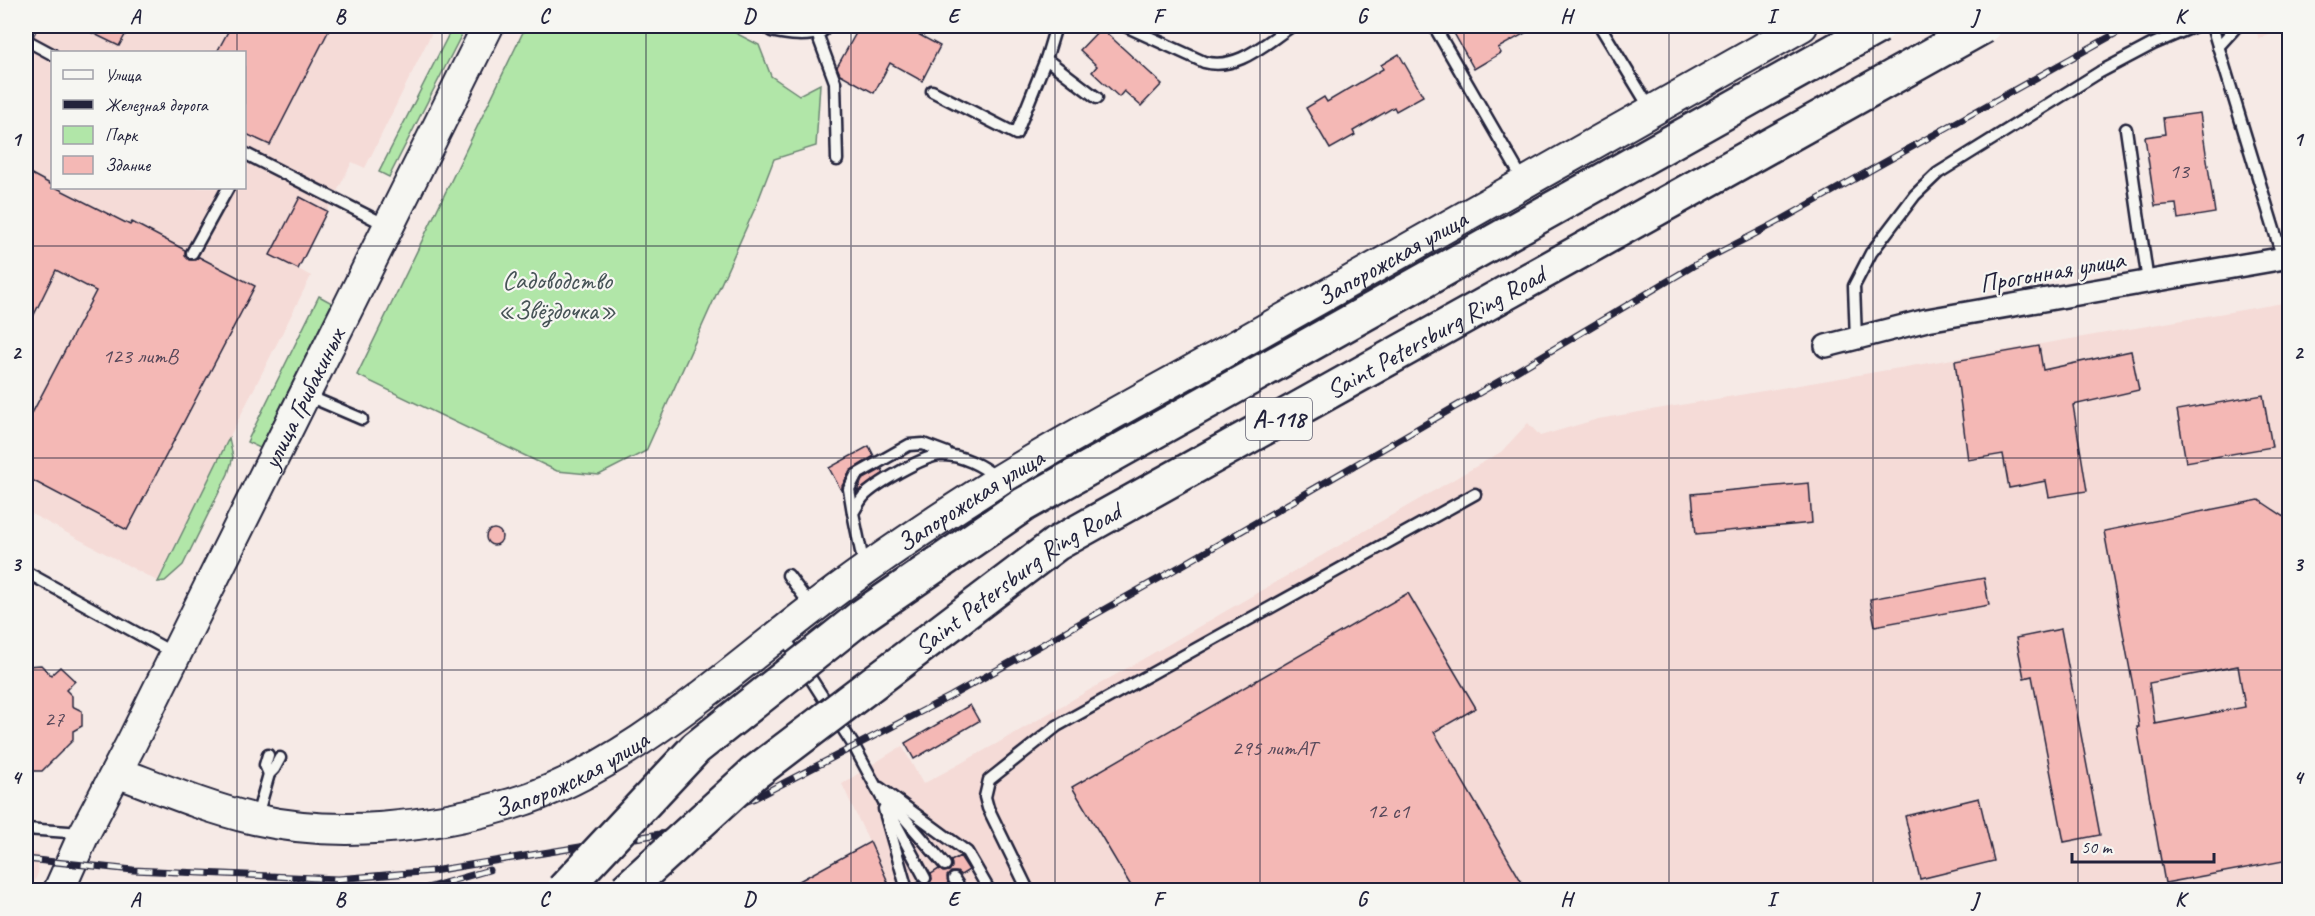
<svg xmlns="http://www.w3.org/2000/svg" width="2315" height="916" viewBox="0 0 2315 916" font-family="Caveat,sans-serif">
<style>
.built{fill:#f5dbd7;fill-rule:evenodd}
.green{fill:#b1e6a8;stroke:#6a8472;stroke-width:1.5}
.building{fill:#f4b8b5;stroke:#22223b;stroke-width:1.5;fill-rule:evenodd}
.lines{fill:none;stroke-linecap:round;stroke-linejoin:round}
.lane-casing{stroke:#22223b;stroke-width:15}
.street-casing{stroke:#22223b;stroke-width:26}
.secondary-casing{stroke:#22223b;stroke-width:34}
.lane{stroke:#f6f6f2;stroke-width:10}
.street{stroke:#f6f6f2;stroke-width:21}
.secondary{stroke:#f6f6f2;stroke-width:30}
.rail-casing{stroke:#22223b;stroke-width:7}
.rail{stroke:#f6f6f2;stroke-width:4.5;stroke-dasharray:14;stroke-linecap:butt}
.highway-bridge-casing{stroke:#22223b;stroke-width:38;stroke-linecap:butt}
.highway-bridge{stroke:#f6f6f2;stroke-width:33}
.grid{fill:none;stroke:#22223b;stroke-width:1.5;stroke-opacity:0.55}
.labels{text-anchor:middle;stroke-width:4.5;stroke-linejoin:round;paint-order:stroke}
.number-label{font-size:22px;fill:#56485a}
.shield{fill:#f6f6f2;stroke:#626272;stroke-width:1.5}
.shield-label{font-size:24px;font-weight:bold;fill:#22223b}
.street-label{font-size:26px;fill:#22223b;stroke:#f6f6f2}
.park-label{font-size:26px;fill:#465356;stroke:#f6f6f2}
.neatline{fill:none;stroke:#22223b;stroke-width:2}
.grid-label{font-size:20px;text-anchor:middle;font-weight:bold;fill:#22223b}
</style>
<rect width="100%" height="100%" fill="#f6eae6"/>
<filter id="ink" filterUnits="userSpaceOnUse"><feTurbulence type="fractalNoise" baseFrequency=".0167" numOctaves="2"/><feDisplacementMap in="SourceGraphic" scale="12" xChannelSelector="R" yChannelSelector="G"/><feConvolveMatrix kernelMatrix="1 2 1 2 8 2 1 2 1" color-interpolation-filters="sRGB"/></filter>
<g filter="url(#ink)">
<g class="built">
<path d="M26,26H435L365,168L352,162L298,269L311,276L157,581L26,511ZM52,52H244V188H52Z"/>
<polygon points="2254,26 2289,26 2290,27 2259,39"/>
<polygon points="2289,302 2289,890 781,890 869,842 842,784 881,759 902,746 923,784 996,744 1501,452 1528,423 1540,436 1598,419"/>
<polygon points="26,851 39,854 38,873 31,890 26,890"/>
</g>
<g class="green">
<polygon points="453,26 466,26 389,177 379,172"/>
<polygon points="526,26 722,26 759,45 771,76 799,95 820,84 816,146 774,159 756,206 646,451 599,475 557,471 357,375"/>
<polygon points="319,296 332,303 260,448 247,442"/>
<polygon points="229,438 233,457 228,474 183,565 165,581 158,582"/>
</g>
<g class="building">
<polygon points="78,26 130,26 119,46"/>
<polygon points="231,26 331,26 270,145 244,133 244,52 217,52"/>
<polygon points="860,26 903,26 940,46 922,81 890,63 874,93 840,74 837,67"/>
<polygon points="1450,26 1538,26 1498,48 1501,53 1474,69"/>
<polygon points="1101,28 1162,84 1141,106 1124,91 1119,97 1092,72 1097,66 1080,50"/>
<polygon points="1399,54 1423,96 1396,111 1394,107 1353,131 1355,135 1330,149 1306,108 1324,97 1327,102 1383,69 1381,65"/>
<polygon points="2200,113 2215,213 2178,219 2176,204 2155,206 2145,137 2165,134 2163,118"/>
<polygon points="26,171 52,185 52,188 57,188 130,225 132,222 185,250 185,256 189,260 195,260 199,257 255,286 127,530 26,477 26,425 96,291 56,270 26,331"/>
<polygon points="300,197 327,211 298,269 270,255"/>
<polygon points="2039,346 2043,370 2131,351 2139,390 2073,405 2087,491 2049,497 2046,481 2009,488 2003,454 1968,460 1955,361"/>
<polygon points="2263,395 2272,447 2186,462 2177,410"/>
<polygon points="869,446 874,456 850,471 842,486 842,492 829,468"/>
<polygon points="882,469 884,473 857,492 862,480"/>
<polygon points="1809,483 1812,523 1696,534 1692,494"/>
<path d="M2259,500L2289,520V860L2165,883L2137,727H2139L2133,686L2104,531ZM2238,666L2245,707L2155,724L2149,683Z"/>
<circle cx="494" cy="537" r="8"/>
<polygon points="1984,578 1989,605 1875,626 1870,599"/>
<polygon points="1408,593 1476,708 1434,732 1527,891 1134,891 1072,787"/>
<polygon points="2061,629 2100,835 2064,842 2032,676 2024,678 2016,638"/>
<polygon points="41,665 51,675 60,667 75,681 66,690 72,696 72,706 82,711 82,726 73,731 73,740 42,771 26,771 26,666"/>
<polygon points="970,705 979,721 914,759 905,743"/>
<polygon points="1979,798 1994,861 1920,879 1905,816"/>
<polygon points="870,842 888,882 873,891 781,891"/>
<polygon points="960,856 969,870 961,875 957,872 951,872 947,876 948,883 937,891 914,891 913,885 919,882 924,885 929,884 932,879 931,874 939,869 943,872 949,871 952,867 951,861"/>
</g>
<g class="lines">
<g class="lane-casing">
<g id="lane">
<polyline points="1056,26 1046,59 1097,98"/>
<path d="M1125,26L1204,62C1238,71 1265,43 1292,26"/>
<polyline points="1434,26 1523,180"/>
<polyline points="1600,26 1651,110"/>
<polyline points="2212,26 2283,259"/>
<polyline points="815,28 835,82 837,160"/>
<polyline points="26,40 52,54"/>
<polyline points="2218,47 2237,26"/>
<polyline points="2287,73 2290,88"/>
<polyline points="932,91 1016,134 1046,59"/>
<polyline points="2126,129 2148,282"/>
<polyline points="244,153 386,225"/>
<polyline points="192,253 228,188"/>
<polyline points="1856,339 1854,286 1871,253 1915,195 1938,173 2100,72 2153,44 2195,26"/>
<polyline points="306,395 362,419"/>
<polyline points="853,513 849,489 856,475 909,445 923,444 947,453"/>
<path d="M864,566L853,513C856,508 859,502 863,497C874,485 925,455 941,455C961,454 983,466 997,478"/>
<polyline points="26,572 173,653"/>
<polyline points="788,575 811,606"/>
<polyline points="783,635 854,746 925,878"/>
<polyline points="268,755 265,765 269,774"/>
<polyline points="880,788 967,852 989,890"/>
<polyline points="888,799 945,865"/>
<polyline points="884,809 907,890"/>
<polyline points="257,816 269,774 274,769 280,758"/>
<polyline points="26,829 82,833"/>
<polyline points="954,879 961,890"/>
<polyline points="1028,890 988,808 985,797 989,780 1057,726 1475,494"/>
</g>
</g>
<g class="street-casing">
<g id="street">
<path d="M774,26C789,29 806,32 820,26"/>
<polyline points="1826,346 1927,320 2290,257"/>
</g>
</g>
<g class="secondary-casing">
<g id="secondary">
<path id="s1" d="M117,772C162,789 207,808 254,819C337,838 429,828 511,804C618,773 720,680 808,612C868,565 933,522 998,481C1074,434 1154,392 1232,348C1422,240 1612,134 1802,26"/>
<path id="s2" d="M59,890L84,834L132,742L488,26"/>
</g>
</g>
<use href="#lane" class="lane"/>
<use href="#street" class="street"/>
<use href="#secondary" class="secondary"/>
<g class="rail-casing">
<g id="rail">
<polyline points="28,41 35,26"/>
<polyline points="26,859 133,870 338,879 433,871 666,833 755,798 951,696 1181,566 1510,375 1693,266 1774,224 2129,26"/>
<polyline points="420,890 489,870"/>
</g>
</g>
<use href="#rail" class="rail"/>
<g class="highway-bridge-casing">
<g id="highway-bridge">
<polyline points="563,890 696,748 862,616 1023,505 1879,26"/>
<path id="s3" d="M626,890L753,774L1056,544L1984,26"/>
</g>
</g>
<use href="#highway-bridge" class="highway-bridge"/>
</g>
</g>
<path class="grid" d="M237,26V52M442,26V890M646,26V890M851,26V890M1055,26V890M1260,26V890M1464,26V890M1669,26V890M1873,26V890M2078,26V890M237,188V890M26,246H2290M26,458H2290M26,670H2290"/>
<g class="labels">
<g class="number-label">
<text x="2179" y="178">13</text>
<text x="140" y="363">123 литВ</text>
<text x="54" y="726">27</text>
<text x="1274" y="755">295 литАТ</text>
<text x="1388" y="818">12 с1</text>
</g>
<rect class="shield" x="1246" y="398" width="66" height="42" rx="4.5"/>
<g class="shield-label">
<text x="1279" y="427">А-118</text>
</g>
<g class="street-label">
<text dy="9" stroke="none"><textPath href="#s1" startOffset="1444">Запорожская улица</textPath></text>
<text transform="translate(2052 271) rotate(-10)" y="9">Прогонная улица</text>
<text dy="9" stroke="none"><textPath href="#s3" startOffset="987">Saint Petersburg Ring Road</textPath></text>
<text dy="9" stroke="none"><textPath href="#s2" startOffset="549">улица Грибакиных</textPath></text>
<text dy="9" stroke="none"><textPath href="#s1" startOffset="958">Запорожская улица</textPath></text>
<text dy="9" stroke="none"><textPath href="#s3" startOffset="501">Saint Petersburg Ring Road</textPath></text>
<text dy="9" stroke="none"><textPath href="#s1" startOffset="472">Запорожская улица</textPath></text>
</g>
<g class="park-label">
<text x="557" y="289">Садоводство<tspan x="557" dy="30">«Звёздочка»</tspan></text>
</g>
</g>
<rect width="2315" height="916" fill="none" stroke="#f6f6f2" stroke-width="66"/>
<rect x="51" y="51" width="195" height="138" fill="#f6f6f2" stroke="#a1a1a9" stroke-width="1.5"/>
<rect x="63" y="70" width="30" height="9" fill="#f6f6f2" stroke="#a1a1a9" stroke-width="1.5"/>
<text x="105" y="81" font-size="18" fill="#22223b">Улица</text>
<rect x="63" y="100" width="30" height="9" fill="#22223b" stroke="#a1a1a9" stroke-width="1.5"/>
<text x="105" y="111" font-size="18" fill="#22223b">Железная дорога</text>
<rect x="63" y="126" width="30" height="18" fill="#b1e6a8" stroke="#a1a1a9" stroke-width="1.5"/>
<text x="105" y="141" font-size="18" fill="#22223b">Парк</text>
<rect x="63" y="156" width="30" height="18" fill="#f4b8b5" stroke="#a1a1a9" stroke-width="1.5"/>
<text x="105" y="171" font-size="18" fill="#22223b">Здание</text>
<path d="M2072 853v9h142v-9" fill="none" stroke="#22223b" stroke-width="3"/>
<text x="2081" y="853" font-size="18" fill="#22223b" stroke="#f6f6f2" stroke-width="4.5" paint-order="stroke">50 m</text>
<rect x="33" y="33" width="2249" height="850" class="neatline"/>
<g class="grid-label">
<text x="135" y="23">A</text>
<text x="340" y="23">B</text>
<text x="544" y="23">C</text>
<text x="749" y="23">D</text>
<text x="953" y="23">E</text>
<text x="1158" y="23">F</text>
<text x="1362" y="23">G</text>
<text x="1566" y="23">H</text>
<text x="1771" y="23">I</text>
<text x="1975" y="23">J</text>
<text x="2180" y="23">K</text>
<text x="16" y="146">1</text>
<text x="2298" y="146">1</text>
<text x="16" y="359">2</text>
<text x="2298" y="359">2</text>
<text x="16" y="571">3</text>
<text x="2298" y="571">3</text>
<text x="16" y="784">4</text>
<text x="2298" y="784">4</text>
<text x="135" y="906">A</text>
<text x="340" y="906">B</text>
<text x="544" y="906">C</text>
<text x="749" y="906">D</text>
<text x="953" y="906">E</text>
<text x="1158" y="906">F</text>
<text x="1362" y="906">G</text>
<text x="1566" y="906">H</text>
<text x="1771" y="906">I</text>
<text x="1975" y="906">J</text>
<text x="2180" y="906">K</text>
</g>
</svg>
